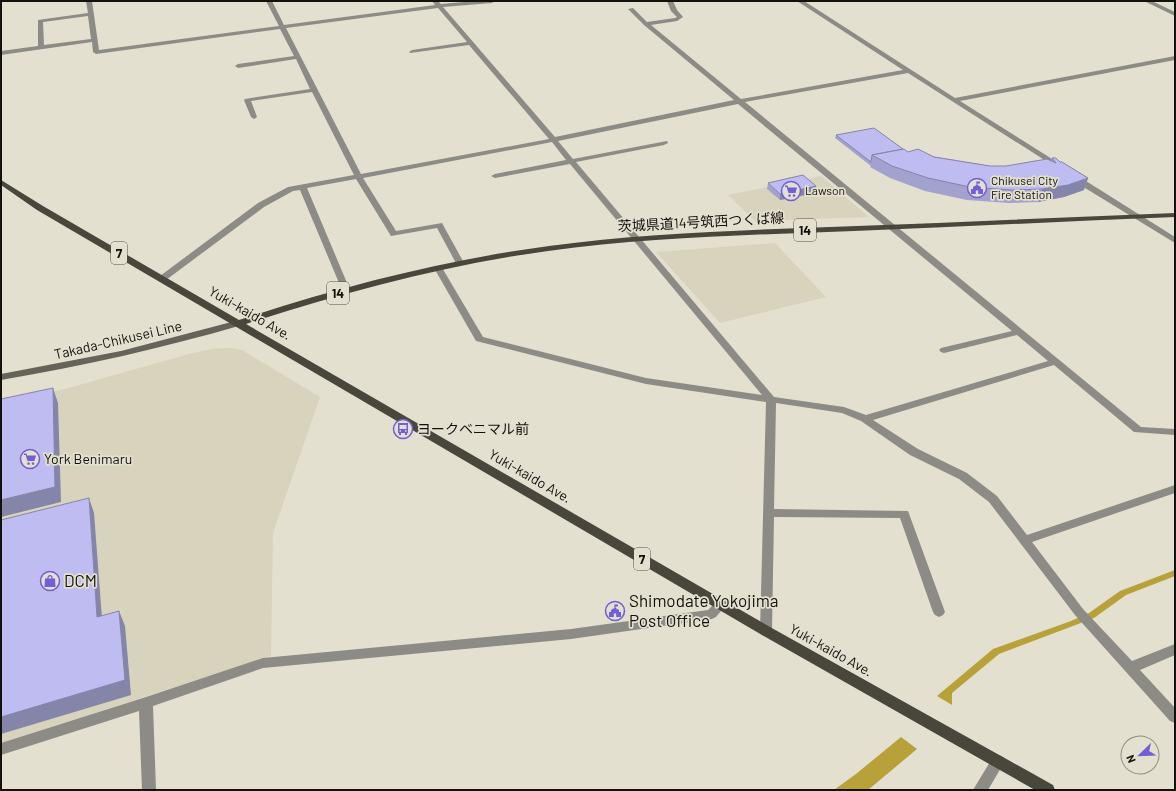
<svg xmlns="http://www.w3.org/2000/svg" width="1176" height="791" viewBox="0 0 1176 791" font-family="Barlow,'Noto Sans JP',sans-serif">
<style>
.built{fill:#d8d3bd}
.water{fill:#b8a139}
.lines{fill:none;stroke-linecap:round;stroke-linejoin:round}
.minor{fill:#8c8b85;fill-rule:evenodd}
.secondary{fill:#65635a;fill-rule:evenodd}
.primary{fill:#49473c;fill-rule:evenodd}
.wall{fill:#a3a2cf}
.shaded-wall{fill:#8584a9}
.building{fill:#bebcf1;stroke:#8584a9}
.labels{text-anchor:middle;stroke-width:3.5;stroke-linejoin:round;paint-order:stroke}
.far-poi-label{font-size:12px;fill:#12110c;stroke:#e3e0d0;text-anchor:start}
.shield{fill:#e3e0d0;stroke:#514f47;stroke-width:1}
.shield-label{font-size:13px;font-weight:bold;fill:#12110c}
.street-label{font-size:14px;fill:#12110c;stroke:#e3e0d0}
.poi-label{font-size:14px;fill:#12110c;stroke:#e3e0d0;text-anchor:start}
.near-poi-label{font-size:17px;fill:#12110c;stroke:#e3e0d0;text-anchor:start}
</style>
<rect width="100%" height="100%" fill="#e3e0d0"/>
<g class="built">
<polygon points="821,176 869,217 755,221 728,195"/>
<polygon points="775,243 826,297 720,323 656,252"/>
<polygon points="229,348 242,350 320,397 273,533 271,656 1,743 1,402 65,389 189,354 212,349"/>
</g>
<g class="water">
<polygon points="1175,570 1175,576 1126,595 1094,618 999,654 952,693 952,705 937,696 993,649 1071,621 1089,613 1120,591"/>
<polygon points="901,737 917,749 868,790 834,790 856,774"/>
</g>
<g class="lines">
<g class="minor">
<path d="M86,1H92L99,50L279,26L266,1H272L284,25L435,5L432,1H438L441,4L475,1H495L492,3L443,7L555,137L734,100L644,25L628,9L633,8L647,22L675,18L677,17L671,11L667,1H673L677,10L683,17L677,21L651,25L741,99L903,70L797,1H804L955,98L1175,56V60L960,101L1060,164L1061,166L1057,168L908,73L745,102L1141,427L1175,429V435L1134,432L1054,365L873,420L918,449L967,473L997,496L1027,535L1175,485V493L1032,542L1083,609L1132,661L1175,644V655L1140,670L1175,708V723L1170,721L1075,615L989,502L959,479L910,455L861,421L842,413L776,403L774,509L908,511L945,612L943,615L939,617L935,615L933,612L900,518L774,517L772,631L770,635L766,636L762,635L760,631L766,402L646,384L476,341L434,268L435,266H441L483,337L646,378L762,395L570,164L495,178L491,176L495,174L566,160L552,142L363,178L396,231L442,223L464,263L463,265H457L437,228L391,236L356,179L307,188L350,290L349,292L346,293L342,290L300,190L293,191L264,207L166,280H160L159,278L160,276L258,203L288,187L354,175L312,92L251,101L257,117L254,119L251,117L244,100L245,99L310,89L296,59L238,68L235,66L238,64L294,56L280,29L96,54L93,52L92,42L1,55V51L38,46V20L88,13ZM438,8L467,42L412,50L409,52L410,53L469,45L549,139L361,174L286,28ZM88,16L91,39L44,45L43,22ZM738,104L1012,331L941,348L939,350L941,352L944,353L1017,335L1048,361L866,415L844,407L774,397L576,162L664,145L668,143L667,141L573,159L558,141Z"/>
<polygon points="1144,1 1152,1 1175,12 1175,16"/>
<polygon points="1072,176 1078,176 1175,237 1175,243 1072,180"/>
<polygon points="721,599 725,601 727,604 716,617 712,619 571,639 263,668 153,706 156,790 142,790 139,711 1,755 1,743 146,697 263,658 571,629 708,610 717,601"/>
<polygon points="998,755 1003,757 1005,761 988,790 973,790 993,757"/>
</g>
<path class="secondary" d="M239,320L244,323L242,325C163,348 83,366 1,380V374L121,351Z"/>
<path class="primary" d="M1,180L43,206L239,320C340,287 443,260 549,246C651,232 754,230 857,226C963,222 1069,217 1175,213V217C1068,221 961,227 854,231C752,235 650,237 548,251C445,265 345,292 246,324L770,627L1053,785L1055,790H1035L762,635L37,210L1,185Z"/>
</g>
<g class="wall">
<polygon points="836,135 903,149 908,152 990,166 1006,166 1051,161 1052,158 1060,162 1088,178 1084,190 1064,197 1038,202 1009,203 967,200 925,191 890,178 870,167 871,166 835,138"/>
<polygon points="768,183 816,186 815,193 780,200 767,189"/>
</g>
<g class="shaded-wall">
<polygon points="1088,178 1084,190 1064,197 1038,202 1042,189"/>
<polygon points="816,186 815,193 780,200 780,194"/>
<polygon points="53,388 58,403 61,502 1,517 1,500"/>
<polygon points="89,498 94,513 103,632 97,617"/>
<polygon points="119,611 125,626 131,695 1,734 1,717"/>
</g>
<g class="building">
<polygon points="874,128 903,149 872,155 871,162 836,135"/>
<polygon points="904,149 908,152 918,149 934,157 990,166 1006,166 1047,159 1056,163 1052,158 1056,158 1060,162 1062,162 1088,178 1068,185 1042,189 1012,190 970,187 928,178 892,166 872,155"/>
<polygon points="803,175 816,186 780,194 768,183"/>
<polygon points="53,388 55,487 1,500 1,399"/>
<polygon points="89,498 97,617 119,611 125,680 1,717 1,520"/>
</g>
<defs>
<g id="civic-ring" transform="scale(1)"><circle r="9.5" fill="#e3e0d0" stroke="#715ed8" stroke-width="1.5"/><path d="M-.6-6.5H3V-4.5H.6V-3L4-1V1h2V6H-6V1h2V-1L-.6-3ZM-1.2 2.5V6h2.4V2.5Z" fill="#715ed8"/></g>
<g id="supermarket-ring" transform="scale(1)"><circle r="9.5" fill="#e3e0d0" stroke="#715ed8" stroke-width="1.5"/><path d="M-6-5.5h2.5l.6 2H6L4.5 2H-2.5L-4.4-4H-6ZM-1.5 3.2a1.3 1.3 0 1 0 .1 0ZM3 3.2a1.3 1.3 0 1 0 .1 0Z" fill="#715ed8"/></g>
<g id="bus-ring" transform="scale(1)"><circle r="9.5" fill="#e3e0d0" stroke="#715ed8" stroke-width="1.5"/><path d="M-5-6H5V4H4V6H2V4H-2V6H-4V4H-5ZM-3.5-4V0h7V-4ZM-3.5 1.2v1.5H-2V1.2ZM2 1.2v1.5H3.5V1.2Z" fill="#715ed8"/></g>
<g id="shop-ring" transform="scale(1)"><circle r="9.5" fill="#e3e0d0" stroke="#715ed8" stroke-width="1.5"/><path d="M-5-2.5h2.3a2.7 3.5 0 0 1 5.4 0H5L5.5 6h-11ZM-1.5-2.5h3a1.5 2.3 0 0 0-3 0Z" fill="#715ed8"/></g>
</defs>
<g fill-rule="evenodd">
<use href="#civic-ring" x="977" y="188"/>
<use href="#supermarket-ring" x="791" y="191"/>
<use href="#bus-ring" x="403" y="429"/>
<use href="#supermarket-ring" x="30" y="459"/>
<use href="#shop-ring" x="50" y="581"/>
<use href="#civic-ring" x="615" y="611"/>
</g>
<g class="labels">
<g class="far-poi-label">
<text x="991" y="185">Chikusei City<tspan x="991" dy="14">Fire Station</tspan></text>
<text x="805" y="195">Lawson</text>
</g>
<g class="shield">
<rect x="794" y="219" width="22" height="22" rx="3"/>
<rect x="111" y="242" width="16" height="22" rx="3"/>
<rect x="327" y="282" width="22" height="22" rx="3"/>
<rect x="634" y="548" width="16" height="22" rx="3"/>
</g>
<g class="shield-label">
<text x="805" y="235">14</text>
<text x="119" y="258">7</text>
<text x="338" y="298">14</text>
<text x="642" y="564">7</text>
</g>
<g class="street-label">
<text transform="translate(701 222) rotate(-3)" y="5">茨城県道14号筑西つくば線</text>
<text transform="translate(250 313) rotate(30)" y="5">Yuki-kaido Ave.</text>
<text transform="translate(118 340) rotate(-13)" y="5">Takada-Chikusei Line</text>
<text transform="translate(530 476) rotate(30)" y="5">Yuki-kaido Ave.</text>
<text transform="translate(831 650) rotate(29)" y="5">Yuki-kaido Ave.</text>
</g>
<g class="poi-label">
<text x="417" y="434">ヨークベニマル前</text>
<text x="44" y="464">York Benimaru</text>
</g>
<g class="near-poi-label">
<text x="64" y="587">DCM</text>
<text x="629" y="607">Shimodate Yokojima<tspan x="629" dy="20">Post Office</tspan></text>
</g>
</g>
<rect width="1176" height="791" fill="none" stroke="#12110c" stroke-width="4"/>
<g transform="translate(1140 755) rotate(247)"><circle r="19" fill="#e3e0d0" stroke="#8f8d82"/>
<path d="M0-3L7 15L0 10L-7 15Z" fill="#715ed8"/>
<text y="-6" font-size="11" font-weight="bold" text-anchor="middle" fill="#12110c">N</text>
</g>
</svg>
